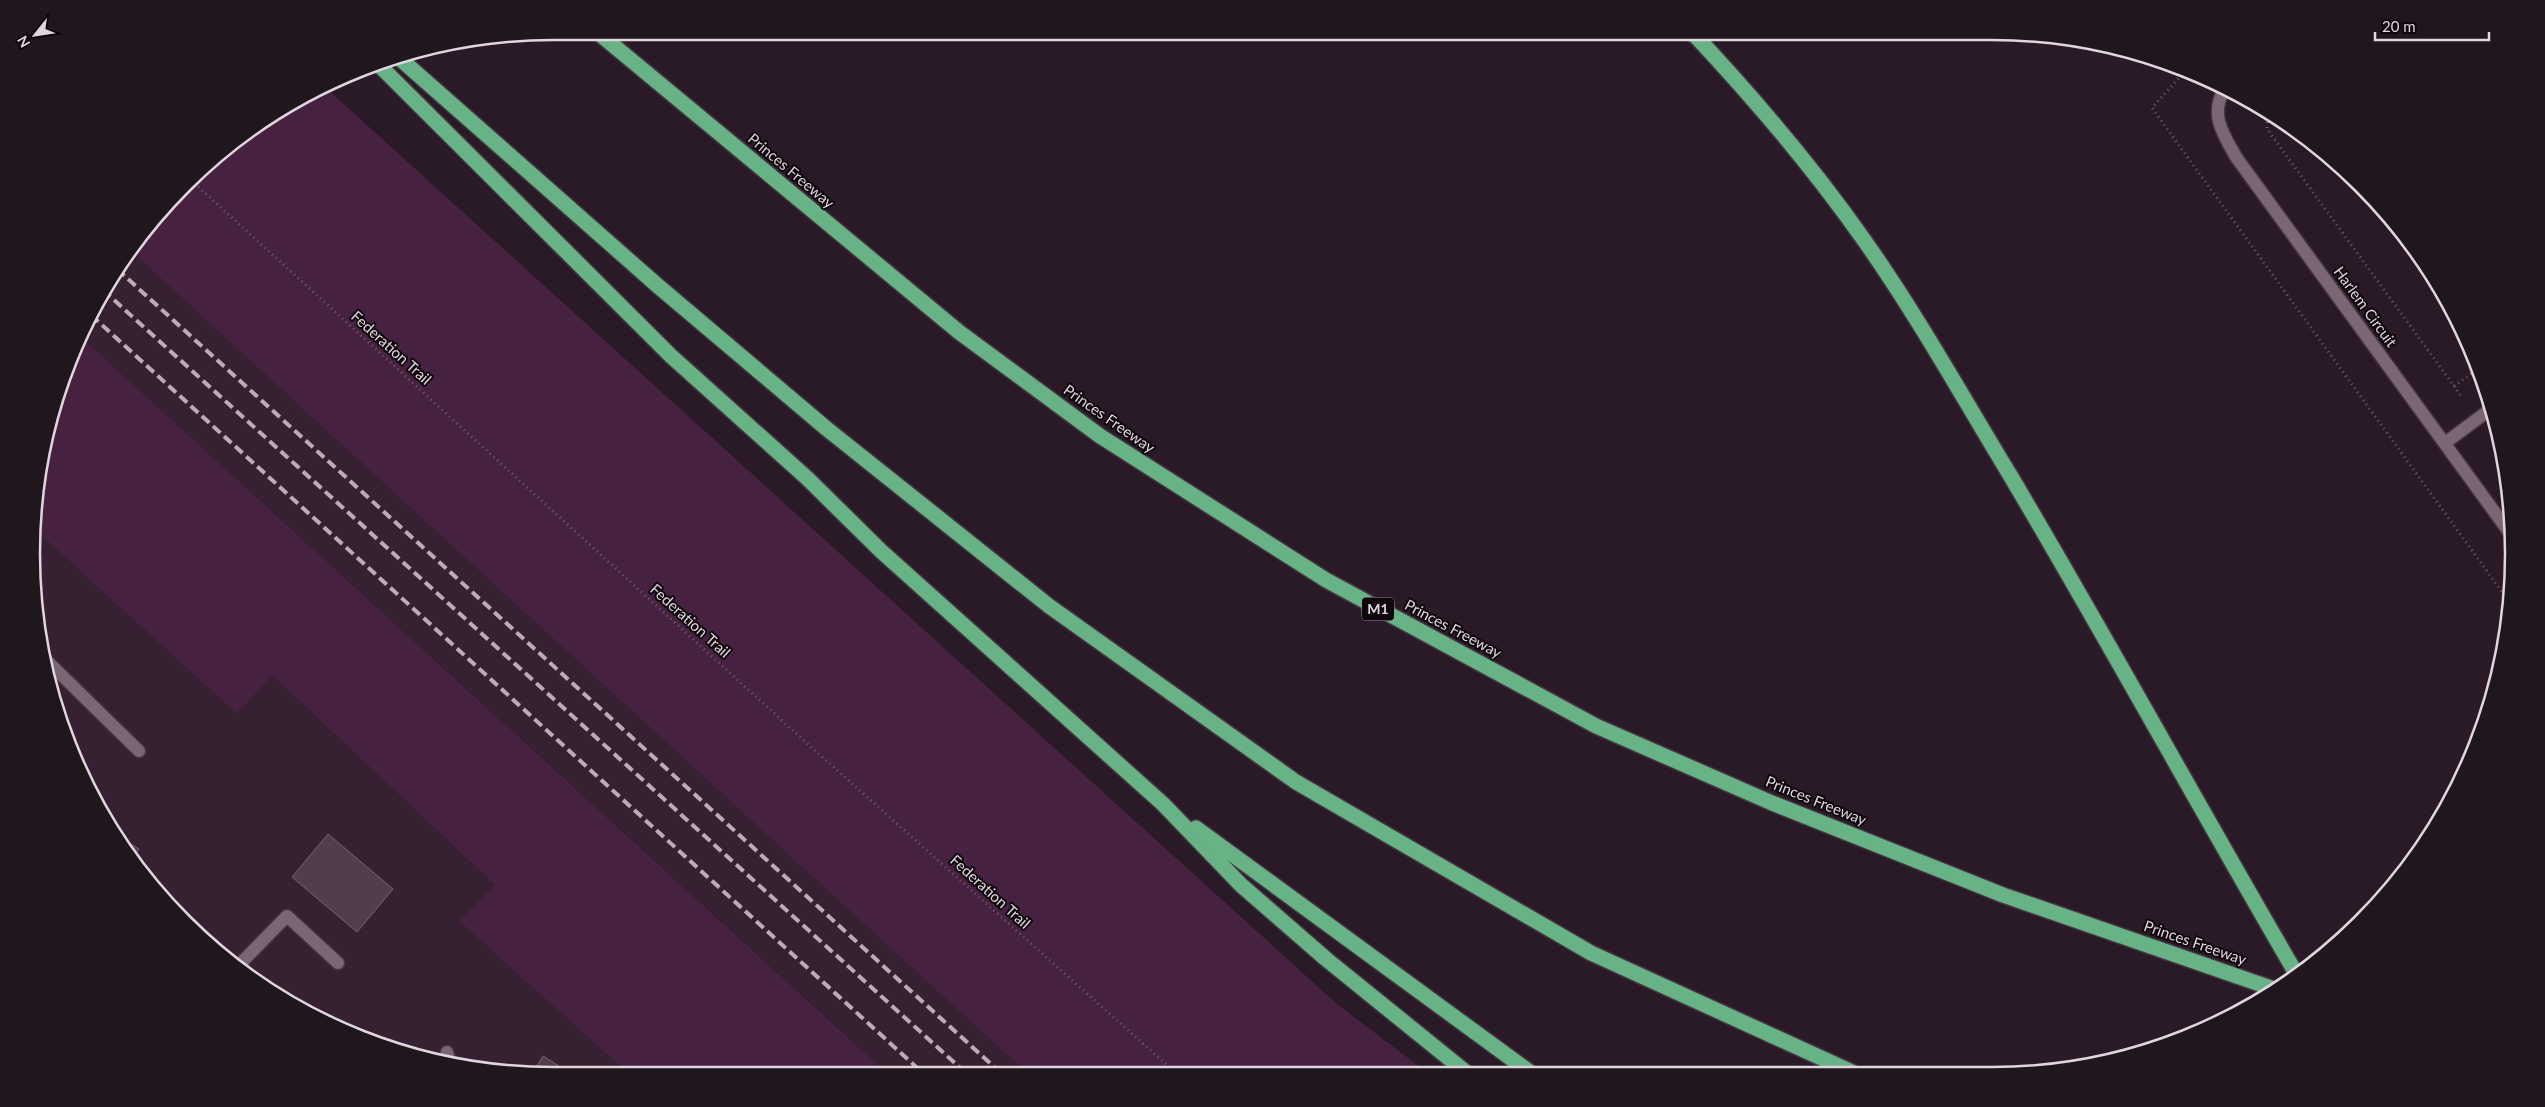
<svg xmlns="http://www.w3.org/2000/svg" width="2545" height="1107" viewBox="0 0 2545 1107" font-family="Lato,sans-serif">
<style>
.built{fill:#362132}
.green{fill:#472140}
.building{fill:#513e4d;stroke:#776372}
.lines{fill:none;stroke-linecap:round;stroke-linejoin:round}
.minor-casing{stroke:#443641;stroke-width:15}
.highway-casing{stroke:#443641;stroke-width:18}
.path{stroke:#6d5e69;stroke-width:3;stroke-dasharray:1 4;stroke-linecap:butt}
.minor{stroke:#7b6676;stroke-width:12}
.highway{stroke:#68b385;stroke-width:15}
.rail{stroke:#baadb7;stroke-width:4;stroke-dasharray:10 5;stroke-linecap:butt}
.labels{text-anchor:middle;stroke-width:4;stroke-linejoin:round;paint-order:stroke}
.shield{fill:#0e070c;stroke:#a2979f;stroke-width:1}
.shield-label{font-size:14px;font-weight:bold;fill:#e1d5de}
.street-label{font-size:15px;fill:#e1d5de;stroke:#0e070c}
.rim{fill:none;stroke:#e1d5de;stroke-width:2.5}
</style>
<rect width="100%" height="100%" fill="#2a1926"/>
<g class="built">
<polygon points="130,250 383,480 1028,1074 890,1075 81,337 101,293"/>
<polygon points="34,529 237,714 271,674 495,885 459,921 631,1076 553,1076 452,1066 385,1048 293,1006 235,968 161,898 101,815 59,722 41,655 31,553"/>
</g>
<g class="green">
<polygon points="325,87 1337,1004 1428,1073 1028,1074 130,250 139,235 209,161 293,101"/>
<polygon points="81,337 851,1040 890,1075 631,1076 459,921 495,885 272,675 237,714 34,529 41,452 59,385"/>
</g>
<g class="building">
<polygon points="114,833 139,849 133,858"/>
<polygon points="328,834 393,889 357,932 292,877"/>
<polygon points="253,975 297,1007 251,978"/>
<polygon points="543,1056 575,1076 532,1074"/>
</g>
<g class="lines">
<g class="minor-casing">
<g id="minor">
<path d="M2225,88C2209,114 2223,134 2236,157L2512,536"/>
<polyline points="2445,443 2492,408"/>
<polyline points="41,655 139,751"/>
<polyline points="236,968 287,916 338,963"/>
<polyline points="447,1052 451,1066"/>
</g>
</g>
<g class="highway-casing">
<g id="highway">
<polyline points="596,31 959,332 1100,436 1326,580 1596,726 1772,803 2003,895 2274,989"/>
<path d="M1691,31C1753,97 1812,166 1864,240C1917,315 1962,396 2010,475C2108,640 2200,809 2297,975"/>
<polyline points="397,56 658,286 827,429 1049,606 1296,782 1591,953 1852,1072"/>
<polyline points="377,63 671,356 808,479 881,551 1163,804 1241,885 1326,959 1467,1073"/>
<polyline points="1196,828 1531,1073"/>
</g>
</g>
<g class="path">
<polyline points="2185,71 2152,108 2510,603"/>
<polyline points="2268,112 2267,129 2454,386 2478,369"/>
<polyline points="191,180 801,738 1177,1074"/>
<polyline points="2454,386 2462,398"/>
<polyline points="2493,439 2501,451"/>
</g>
<use href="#minor" class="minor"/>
<use href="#highway" class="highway"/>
<g class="rail">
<polyline points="117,269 1002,1074"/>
<polyline points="103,290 968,1075"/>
<polyline points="91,315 925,1075"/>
</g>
</g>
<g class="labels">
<rect class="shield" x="1362" y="597.5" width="32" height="23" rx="4"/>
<g class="shield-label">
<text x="1378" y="614">M1</text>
</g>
<g class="street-label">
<text transform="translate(791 171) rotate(40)" y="5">Princes Freeway</text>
<text transform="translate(2365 307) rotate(54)" y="5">Harlem Circuit</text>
<text transform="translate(391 348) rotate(42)" y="5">Federation Trail</text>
<text transform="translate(1109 419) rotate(35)" y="5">Princes Freeway</text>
<text transform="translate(690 621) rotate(42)" y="5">Federation Trail</text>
<text transform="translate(1453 629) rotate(28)" y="5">Princes Freeway</text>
<text transform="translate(1816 801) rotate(22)" y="5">Princes Freeway</text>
<text transform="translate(990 892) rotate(42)" y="5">Federation Trail</text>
<text transform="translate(2195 943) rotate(19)" y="5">Princes Freeway</text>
</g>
</g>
<path d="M0 0H2545V1107H0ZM553 40H1992A513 513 0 0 1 2505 553V554A513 513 0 0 1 1992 1067H553A513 513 0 0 1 40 554V553A513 513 0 0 1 553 40Z" fill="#1f171d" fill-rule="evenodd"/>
<path class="rim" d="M553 40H1992A513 513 0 0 1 2505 553V554A513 513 0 0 1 1992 1067H553A513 513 0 0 1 40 554V553A513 513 0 0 1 553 40Z"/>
<g transform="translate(35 35) rotate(240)" stroke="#0e070c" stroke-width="4" paint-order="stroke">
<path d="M0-4L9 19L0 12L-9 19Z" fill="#e1d5de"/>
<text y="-8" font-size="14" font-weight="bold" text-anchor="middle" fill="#e1d5de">N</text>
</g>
<path d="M2375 32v8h114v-8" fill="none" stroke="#e1d5de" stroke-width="2.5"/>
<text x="2382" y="32" font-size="15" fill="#e1d5de" stroke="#0e070c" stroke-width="4" paint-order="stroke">20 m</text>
</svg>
